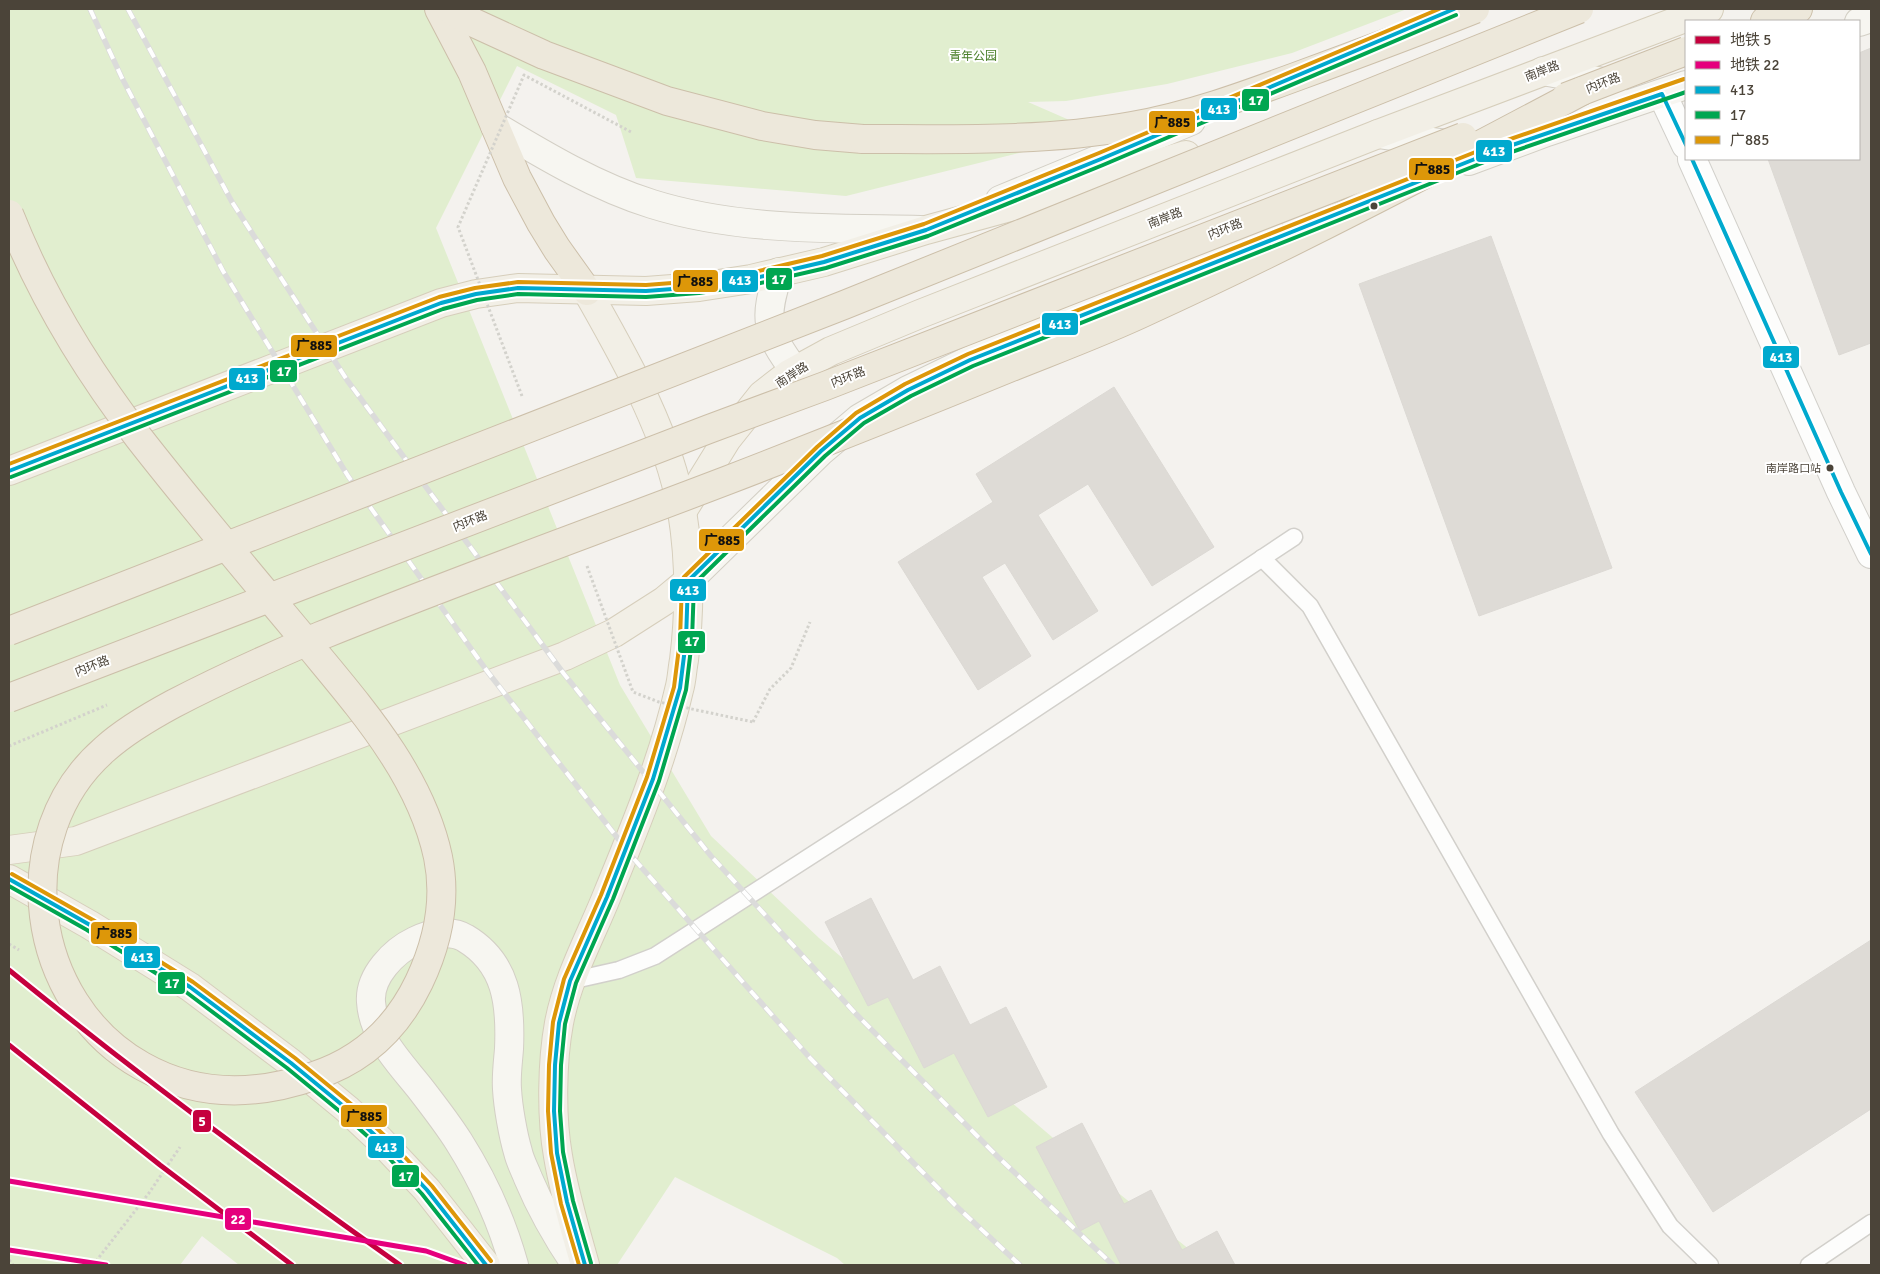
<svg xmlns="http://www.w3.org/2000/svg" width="1880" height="1274" viewBox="0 0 1880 1274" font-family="Signika,'Noto Sans SC',sans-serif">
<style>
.green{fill:#e1eecf}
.building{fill:#dedbd6;stroke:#dcd9d4}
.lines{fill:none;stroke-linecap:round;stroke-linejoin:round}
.lane-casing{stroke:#d2d0cb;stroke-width:19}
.street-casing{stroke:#d2d0cb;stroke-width:30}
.secondary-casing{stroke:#d3cfc5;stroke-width:30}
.primary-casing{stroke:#d6cebb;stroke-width:30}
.highway-casing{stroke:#ccbfa9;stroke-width:30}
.path{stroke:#d3d2cc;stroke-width:3;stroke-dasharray:2.5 2.5;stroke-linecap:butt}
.lane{stroke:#fdfdfc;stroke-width:16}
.street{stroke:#fdfdfc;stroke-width:28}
.secondary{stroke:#f7f6f1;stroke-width:28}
.primary{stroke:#f2efe6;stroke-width:28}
.highway{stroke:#ede8db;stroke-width:28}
.rail-casing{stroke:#dbdbda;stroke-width:5.5}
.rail{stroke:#fff;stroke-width:4;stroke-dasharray:11;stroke-linecap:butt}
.highway-bridge-casing{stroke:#ccbfa9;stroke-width:30;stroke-linecap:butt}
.path-bridge{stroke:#d3d2cc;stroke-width:3;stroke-dasharray:2.5 2.5;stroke-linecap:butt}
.highway-bridge{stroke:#ede8db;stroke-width:28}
.bus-1-casing{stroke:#fff;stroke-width:8}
.bus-2-casing{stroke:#fff;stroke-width:8}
.bus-3-casing{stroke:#fff;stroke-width:8}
.bus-1{stroke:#00a9ce;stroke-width:4}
.bus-2{stroke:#00a651;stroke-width:4}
.bus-3{stroke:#dd9709;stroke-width:4}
.metro-1-casing{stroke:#fff;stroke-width:9}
.metro-2-casing{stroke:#fff;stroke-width:9}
.metro-1{stroke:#c5003e;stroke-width:5}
.metro-2{stroke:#e5007d;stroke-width:5}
.bus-dot{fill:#4b4439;stroke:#fff;stroke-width:2}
.labels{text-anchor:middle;stroke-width:4;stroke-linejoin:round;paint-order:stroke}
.bus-label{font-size:11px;fill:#4b4439;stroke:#fff;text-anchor:end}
.park-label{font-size:12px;fill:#4a7f2a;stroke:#fff}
.street-label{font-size:12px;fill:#4b4439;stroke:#fff}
.line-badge{stroke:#fff;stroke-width:2}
.badge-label{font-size:14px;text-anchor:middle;font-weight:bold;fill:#fff}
.pale-badge-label{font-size:14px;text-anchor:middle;font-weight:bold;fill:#111}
</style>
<rect width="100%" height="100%" fill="#f4f2ee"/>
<polygon class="green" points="9,9 1407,9 1292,53 1167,84 1066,101 1028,102 1099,133 846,196 636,178 616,115 517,66 436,228 620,685 711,836 819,938 1107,1184 1209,1265 845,1265 837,1258 675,1177 617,1265 239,1265 202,1236 180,1265 9,1265"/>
<g class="building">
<polygon points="1871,48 1871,343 1839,355 1768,159 1859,159 1859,53"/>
<polygon points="1491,236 1612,568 1479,616 1359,284"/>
<polygon points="1114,387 1214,547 1152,586 1088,484 1038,515 1098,611 1053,640 1005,563 982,577 1031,656 978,690 898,562 993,502 976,474"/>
<polygon points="871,898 913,980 940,966 970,1025 1006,1007 1047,1087 988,1117 954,1053 924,1068 888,997 868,1006 825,922"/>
<polygon points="1871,940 1871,1109 1713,1212 1635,1092"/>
<polygon points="1082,1123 1124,1204 1151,1190 1182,1250 1217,1231 1235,1265 1121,1265 1099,1221 1080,1231 1036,1147"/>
</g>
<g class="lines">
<g class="lane-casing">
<g id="lane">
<polyline points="1262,558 1310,606 1611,1134 1670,1226 1710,1265"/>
<polyline points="570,981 619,970 655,956 904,796 1294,537"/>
<polyline points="1809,1265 1871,1223"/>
</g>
</g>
<g class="street-casing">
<g id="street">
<polyline points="1662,94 1686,145"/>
<polyline points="1692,159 1841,492 1871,554"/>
</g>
</g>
<g class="secondary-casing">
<g id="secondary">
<polyline points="1859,22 1871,18"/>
<polyline points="1543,71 1614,84"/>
<path d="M495,126C545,156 597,187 652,204C738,231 831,228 920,230"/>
<polyline points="1378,134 1454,145"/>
<polyline points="1469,161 1547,132 1686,85"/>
<polyline points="1000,200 1191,121"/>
<path d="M779,272C763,319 766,332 795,371"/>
<polyline points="688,581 821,451 860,418 908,390 970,360 1276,237"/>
<path d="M514,1265C502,1222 483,1180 459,1142C447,1123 433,1105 419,1087C399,1062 373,1036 371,1002C369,976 394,951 415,941C429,934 451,929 465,938C507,963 511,1004 509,1049C508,1062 506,1076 507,1089C508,1107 513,1135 518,1152C520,1161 525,1170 528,1178C541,1209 557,1237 576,1265"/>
</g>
</g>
<g class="primary-casing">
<g id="primary">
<polyline points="9,471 441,303 476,294 518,288 646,291 699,287 751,279 824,262 926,230 1076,189 1186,155"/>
<polyline points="682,512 727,439 762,395 789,374 831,351 920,314 1378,134 1709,9"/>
<polyline points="9,850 76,841 565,656 614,633 664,601 688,581"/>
<polyline points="9,879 90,925 190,987 291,1063 347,1109 380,1140 427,1190 486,1265"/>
<path d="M585,1265C575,1229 564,1193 558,1156C551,1117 552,1061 559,1023C568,976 591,936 608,893C635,827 663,760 679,690C682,680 682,670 684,660C690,611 690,560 682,511C668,432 626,360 587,291"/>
</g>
</g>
<g class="highway-casing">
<g id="highway">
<polyline points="439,9 472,72 517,178 541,223 557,249 587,291"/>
<polyline points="450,9 470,21 544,55 667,101 762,126 815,135 863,139"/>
<polyline points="1765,21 1798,9"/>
</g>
</g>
<g class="path">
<polyline points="753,722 770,689 791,668 810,622"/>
<polyline points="9,746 107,705"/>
<polyline points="9,944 19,950"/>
<polyline points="9,1260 13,1265"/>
<polyline points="93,1265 149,1193 180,1147"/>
</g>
<use href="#lane" class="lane"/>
<use href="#street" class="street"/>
<use href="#secondary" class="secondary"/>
<use href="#primary" class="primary"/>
<use href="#highway" class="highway"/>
<g class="rail-casing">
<g id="rail">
<polyline points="90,9 122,78 223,271 348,476 487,671 634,859 810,1058 955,1205 1020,1265"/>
<polyline points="128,9 232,202 347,380 564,674 711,856 856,1014 998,1157 1113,1265"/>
</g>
</g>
<use href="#rail" class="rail"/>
<g class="highway-bridge-casing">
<g id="highway-bridge">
<polyline points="1566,97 1686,51"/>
<path d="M863,139C952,139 1044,142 1132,126C1189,116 1244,96 1298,76C1358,54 1417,32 1475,9"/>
<path d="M9,214C41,295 86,369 139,438C192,506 248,572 303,638C356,703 420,772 438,857C447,901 438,942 419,982C397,1028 363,1060 314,1076C256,1096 197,1097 142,1066C29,1003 6,835 105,749C125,731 149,717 173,704C221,679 270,657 320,636C455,581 592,532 728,480C824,443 919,405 1014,366C1059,348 1105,331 1149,310C1296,243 1439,167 1582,91"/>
<polyline points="9,631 844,305 1579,9"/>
<polyline points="9,698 709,429 825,386 1463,137"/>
</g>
</g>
<g class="path-bridge">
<polyline points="522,396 458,227 524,75 633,133"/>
<polyline points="587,566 633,692 659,702 753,722"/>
</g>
<use href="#highway-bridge" class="highway-bridge"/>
<g class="bus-1-casing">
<g id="bus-1">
<polyline points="1692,159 1841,492 1871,554"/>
<polyline points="9,471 441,303 476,294 518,288 646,291 699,287 751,279 824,262 926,230 1101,159 1454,9"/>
<polyline points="9,879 90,925 190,987 291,1063 347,1109 380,1140 427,1190 486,1265"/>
<polyline points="585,1265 567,1202 557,1153 554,1111 555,1065 559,1023 570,981 607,897 653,779 680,688 686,640 688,581 821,451 860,418 908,390 970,360 1495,151 1662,94 1686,145"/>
</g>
</g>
<g class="bus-2-casing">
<g id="bus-2">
<polyline points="11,477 443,309 477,300 518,294 646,297 699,293 752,285 826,268 928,236 1103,165 1456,15"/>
<polyline points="9,886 87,930 186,992 287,1068 343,1114 376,1144 422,1194 478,1265"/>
<polyline points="591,1263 573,1201 563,1152 560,1111 561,1065 565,1024 576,983 613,899 659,781 686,690 692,640 694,584 825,456 864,423 911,396 973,366 1497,157 1686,92"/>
</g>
</g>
<g class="bus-3-casing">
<g id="bus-3">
<polyline points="9,464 439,297 475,288 518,282 646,285 698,281 750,273 822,256 924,224 1099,153 1439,9"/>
<polyline points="12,874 93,920 193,982 295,1058 351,1104 385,1136 432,1186 491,1261"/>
<polyline points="579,1265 561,1204 551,1153 548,1111 549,1065 553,1022 564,979 601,895 647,777 674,687 680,640 682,581 684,577 817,447 856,413 905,384 968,354 1493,145 1684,79"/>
</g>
</g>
<use href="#bus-1" class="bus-1"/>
<use href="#bus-2" class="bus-2"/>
<use href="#bus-3" class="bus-3"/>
<g class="metro-1-casing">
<g id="metro-1">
<path d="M9,970C136,1073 267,1171 400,1265"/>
<polyline points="9,1045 160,1165 292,1265"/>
</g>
</g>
<g class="metro-2-casing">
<g id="metro-2">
<polyline points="9,1181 426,1251 465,1265"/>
<polyline points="9,1250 106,1265"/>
</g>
</g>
<use href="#metro-1" class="metro-1"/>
<use href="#metro-2" class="metro-2"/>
</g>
<g class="bus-dot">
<circle cx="1374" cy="206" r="4.5"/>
<circle cx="1830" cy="468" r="4.5"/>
</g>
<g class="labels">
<g class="bus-label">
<text x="1821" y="472">南岸路口站</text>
</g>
<g class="park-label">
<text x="973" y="60">青年公园</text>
</g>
<g class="street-label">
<text transform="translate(1542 71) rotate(-21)" y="4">南岸路</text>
<text transform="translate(1603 83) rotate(-21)" y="4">内环路</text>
<text transform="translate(1165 218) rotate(-21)" y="4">南岸路</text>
<text transform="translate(1225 229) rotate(-21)" y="4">内环路</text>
<text transform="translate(792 375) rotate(-33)" y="4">南岸路</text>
<text transform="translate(848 377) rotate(-21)" y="4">内环路</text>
<text transform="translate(470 521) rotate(-21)" y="4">内环路</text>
<text transform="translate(92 666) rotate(-21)" y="4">内环路</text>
</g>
</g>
<g class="line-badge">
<rect x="1241" y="88" width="29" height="24" rx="5" fill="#00a651"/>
<rect x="1200" y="97" width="38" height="24" rx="5" fill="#00a9ce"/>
<rect x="1148" y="110" width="48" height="24" rx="5" fill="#dd9709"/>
<rect x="1475" y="139" width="38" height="24" rx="5" fill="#00a9ce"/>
<rect x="1408" y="157" width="47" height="24" rx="5" fill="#dd9709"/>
<rect x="765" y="267" width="28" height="24" rx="5" fill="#00a651"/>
<rect x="721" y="269" width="38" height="24" rx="5" fill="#00a9ce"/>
<rect x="672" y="269" width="47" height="24" rx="5" fill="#dd9709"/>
<rect x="1041" y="312" width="38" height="24" rx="5" fill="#00a9ce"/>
<rect x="290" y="334" width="48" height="24" rx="5" fill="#dd9709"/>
<rect x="1762" y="345" width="38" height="24" rx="5" fill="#00a9ce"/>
<rect x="269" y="359" width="29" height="24" rx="5" fill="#00a651"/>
<rect x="228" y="367" width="38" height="24" rx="5" fill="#00a9ce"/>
<rect x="698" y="528" width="47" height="24" rx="5" fill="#dd9709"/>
<rect x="669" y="578" width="38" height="24" rx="5" fill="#00a9ce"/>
<rect x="677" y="630" width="29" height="24" rx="5" fill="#00a651"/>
<rect x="90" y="921" width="48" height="24" rx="5" fill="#dd9709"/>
<rect x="123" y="945" width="38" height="24" rx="5" fill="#00a9ce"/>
<rect x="157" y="971" width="29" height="24" rx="5" fill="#00a651"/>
<rect x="340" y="1104" width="48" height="24" rx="5" fill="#dd9709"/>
<rect x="192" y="1109" width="20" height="24" rx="5" fill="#c5003e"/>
<rect x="367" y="1135" width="38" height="24" rx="5" fill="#00a9ce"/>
<rect x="391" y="1164" width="29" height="24" rx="5" fill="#00a651"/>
<rect x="224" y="1207" width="28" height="24" rx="5" fill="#e5007d"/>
</g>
<g class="badge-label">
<text x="1256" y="105">17</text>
<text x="1219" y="114">413</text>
<text x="1494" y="156">413</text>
<text x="779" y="284">17</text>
<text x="740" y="285">413</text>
<text x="1060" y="329">413</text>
<text x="1781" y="362">413</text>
<text x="284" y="376">17</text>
<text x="247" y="383">413</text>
<text x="688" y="595">413</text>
<text x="692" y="646">17</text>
<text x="142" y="962">413</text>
<text x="172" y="988">17</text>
<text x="202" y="1126">5</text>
<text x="386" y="1152">413</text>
<text x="406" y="1181">17</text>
<text x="238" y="1224">22</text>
</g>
<g class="pale-badge-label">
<text x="1172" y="127">广885</text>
<text x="1432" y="174">广885</text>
<text x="695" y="286">广885</text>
<text x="314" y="350">广885</text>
<text x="722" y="545">广885</text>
<text x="114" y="938">广885</text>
<text x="364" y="1121">广885</text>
</g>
<rect width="1880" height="1274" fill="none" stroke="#4b4439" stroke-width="20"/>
<rect x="1685" y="20" width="175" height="140" fill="#ffffff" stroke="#b7b4b0"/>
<rect x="1695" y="36" width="25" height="8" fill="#c5003e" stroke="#b7b4b0"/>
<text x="1730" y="45" font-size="15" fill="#4b4439">地铁 5</text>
<rect x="1695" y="61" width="25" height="8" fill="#e5007d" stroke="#b7b4b0"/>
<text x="1730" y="70" font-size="15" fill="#4b4439">地铁 22</text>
<rect x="1695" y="86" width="25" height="8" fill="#00a9ce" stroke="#b7b4b0"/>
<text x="1730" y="95" font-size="15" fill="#4b4439">413</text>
<rect x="1695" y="111" width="25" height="8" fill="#00a651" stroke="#b7b4b0"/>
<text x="1730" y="120" font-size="15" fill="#4b4439">17</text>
<rect x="1695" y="136" width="25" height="8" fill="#dd9709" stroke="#b7b4b0"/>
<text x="1730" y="145" font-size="15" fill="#4b4439">广885</text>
</svg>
